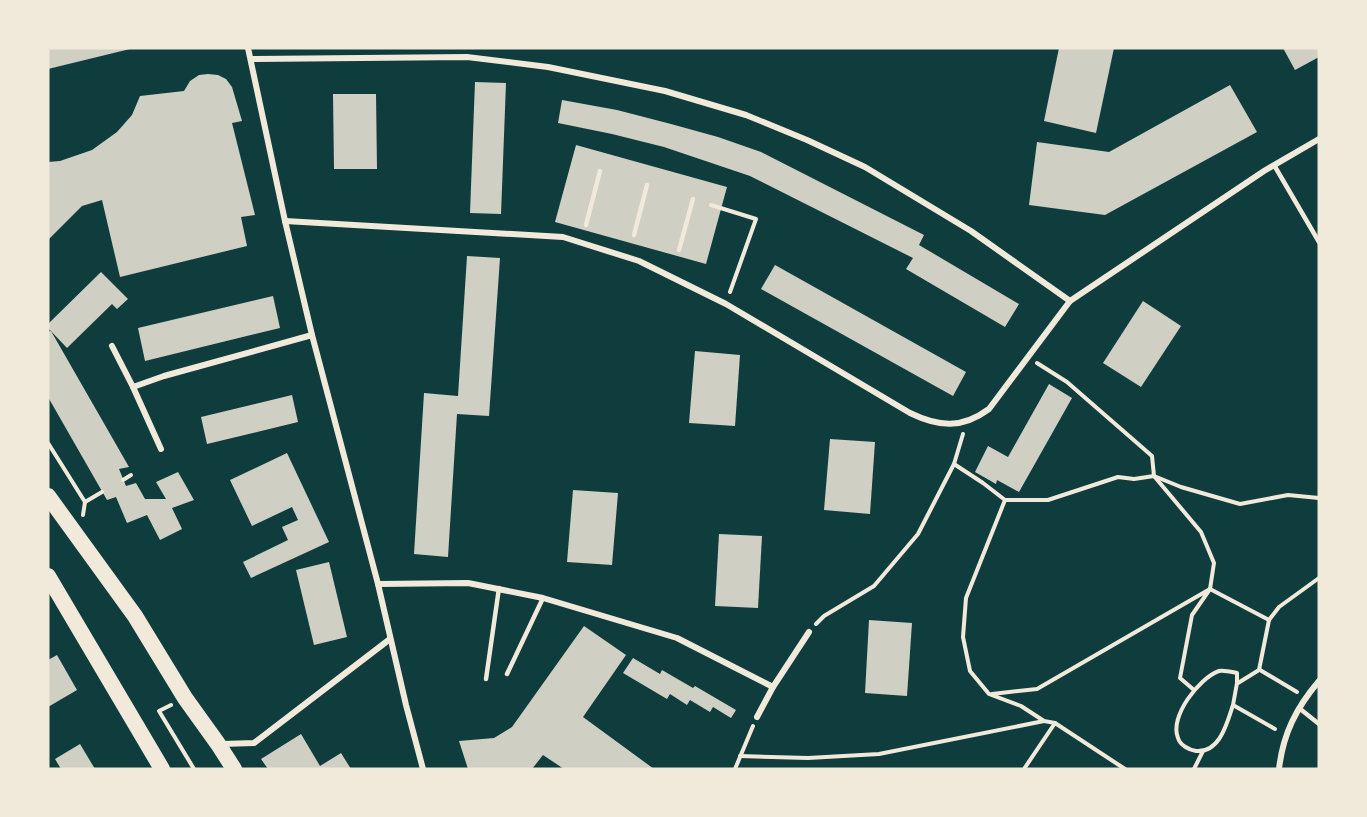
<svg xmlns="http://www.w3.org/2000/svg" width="1367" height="817" viewBox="0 0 1367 817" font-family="Helvetica,sans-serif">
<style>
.building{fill:#cfcfc3}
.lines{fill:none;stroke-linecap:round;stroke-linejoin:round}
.path{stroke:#f1e9da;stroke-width:4}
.service{stroke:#f1e9da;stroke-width:4.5}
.minor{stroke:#f1e9da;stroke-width:6}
.trunk{stroke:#f1e9da;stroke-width:16}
</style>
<rect width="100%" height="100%" fill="#0f3d3e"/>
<g class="building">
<polygon points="48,48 129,48 130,49 48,69"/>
<polygon points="1059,48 1114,48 1096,133 1044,121"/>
<polygon points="1283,48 1319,48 1319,57 1295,70"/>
<polygon points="208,74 218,75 226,79 232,87 242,121 232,123 255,215 241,217 247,246 120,277 102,200 82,206 48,240 48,162 60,161 92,150 117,132 132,115 140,96 184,91 190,81 199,75"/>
<polygon points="475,82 506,83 501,214 470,213"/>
<polygon points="1230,85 1257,132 1105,215 1029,205 1037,142 1109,152"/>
<polygon points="333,94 376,94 377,169 334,169"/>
<polygon points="562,100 617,110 671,124 718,137 761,152 924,235 919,245 1019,304 1005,327 906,269 913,258 750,176 664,147 612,134 558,123"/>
<polygon points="576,145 727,187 706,264 555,222"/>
<polygon points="467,256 500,258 489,416 457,414 448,557 414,554 424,393 458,396"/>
<polygon points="775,265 966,372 953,396 761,289"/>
<polygon points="101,272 128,299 117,309 112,304 67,348 48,328 48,324"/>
<polygon points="273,296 280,328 145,361 138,328"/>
<polygon points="1143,301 1181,326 1141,387 1103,363"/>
<polygon points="51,331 129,467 119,469 126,486 136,483 145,499 166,499 156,482 178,472 194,500 172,508 182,529 160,540 147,515 127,523 116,497 107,500 48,397 48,332"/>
<polygon points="695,351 740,355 735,426 689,423"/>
<polygon points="1049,384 1072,398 1019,492 997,480 996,484 975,472 988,446 1008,457"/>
<polygon points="292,395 298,422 207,444 201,417"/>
<polygon points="830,439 875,442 870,514 824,510"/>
<polygon points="287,453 329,542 251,578 243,562 288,540 282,527 298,520 292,507 252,526 230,480"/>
<polygon points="573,490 618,493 612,565 567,562"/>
<polygon points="719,534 762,536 758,608 715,606"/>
<polygon points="329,562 347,637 314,645 296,570"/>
<polygon points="869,620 912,623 907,696 865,693"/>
<polygon points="584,626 626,655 583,717 654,769 564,769 543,755 532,769 468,769 459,741 494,738 512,727"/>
<polygon points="57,655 77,690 48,707 48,660"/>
<polygon points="633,658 660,674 662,670 693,688 695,686 736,710 731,718 713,707 710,712 690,700 687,705 670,694 667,699 623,673"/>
<polygon points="301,734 320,766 341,753 351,769 268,769 261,759"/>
<polygon points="80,744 95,769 61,769 55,759"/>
</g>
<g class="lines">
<g class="path">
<polyline points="711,205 756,219 730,292"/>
<polyline points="1037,363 1067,382 1152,456 1154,476 1201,532 1214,563 1210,589 1269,620"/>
<polyline points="48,443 85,502 83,515"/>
<polyline points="954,464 983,483 1005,500 966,598 963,637 970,671 989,694 1021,706 1044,721 1055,723 1125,769"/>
<polyline points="123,480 131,475"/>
<polyline points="1005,500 1048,500 1118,477 1134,479 1154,476 1181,487 1240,504 1288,495 1319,498"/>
<polyline points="85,502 102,492"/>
<polyline points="816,624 824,616 874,586 918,534 954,464 963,434"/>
<polyline points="1260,670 1297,692"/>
<polyline points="1238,683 1259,670 1269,620 1279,607 1319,578"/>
<polyline points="992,694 1037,689 1210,589 1192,615 1180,678 1194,690"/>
<polyline points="171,705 159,711 194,769"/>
<path d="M1233,705L1237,683V673C1232,672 1224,670 1219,671C1199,678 1169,717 1178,738C1180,745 1189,750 1196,751C1220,753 1227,723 1233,705L1275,729"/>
<polyline points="740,756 808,758 879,754 1044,721"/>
<polyline points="735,769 753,726"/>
<polyline points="1024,769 1055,723"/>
<polyline points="1194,769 1203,751"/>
</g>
<g class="service">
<polyline points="1274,165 1319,242"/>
<polyline points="586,225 600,171"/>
<polyline points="634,235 647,185"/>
<polyline points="679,250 693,199"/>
<polyline points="507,674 543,598"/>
<polyline points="486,679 499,588"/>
<polyline points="1299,708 1319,724"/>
</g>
<g class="minor">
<polyline points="248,48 285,221 312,335 378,584 406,705 423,769"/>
<polyline points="251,59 467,57 548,67 665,91 746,115 807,140 865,167 971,231 1070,301"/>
<path d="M285,221L563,237L639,261L726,304L910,413C939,427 962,429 989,409L1070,301L1264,171L1319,139"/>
<polyline points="112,346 133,387 161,449"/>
<polyline points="133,387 164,376 312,335"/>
<polyline points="378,584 468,583 543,598 677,638 773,687"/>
<polyline points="757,717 773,687 809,632"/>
<polyline points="222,744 254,743 390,639"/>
<path d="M1279,769C1283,734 1296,708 1319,681"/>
</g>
<g class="trunk">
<polyline points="48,496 135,616 185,698 218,744 234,769"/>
<polyline points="48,576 162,769"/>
</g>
</g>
<rect width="1367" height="817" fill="none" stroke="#f1e9da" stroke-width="99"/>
</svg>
